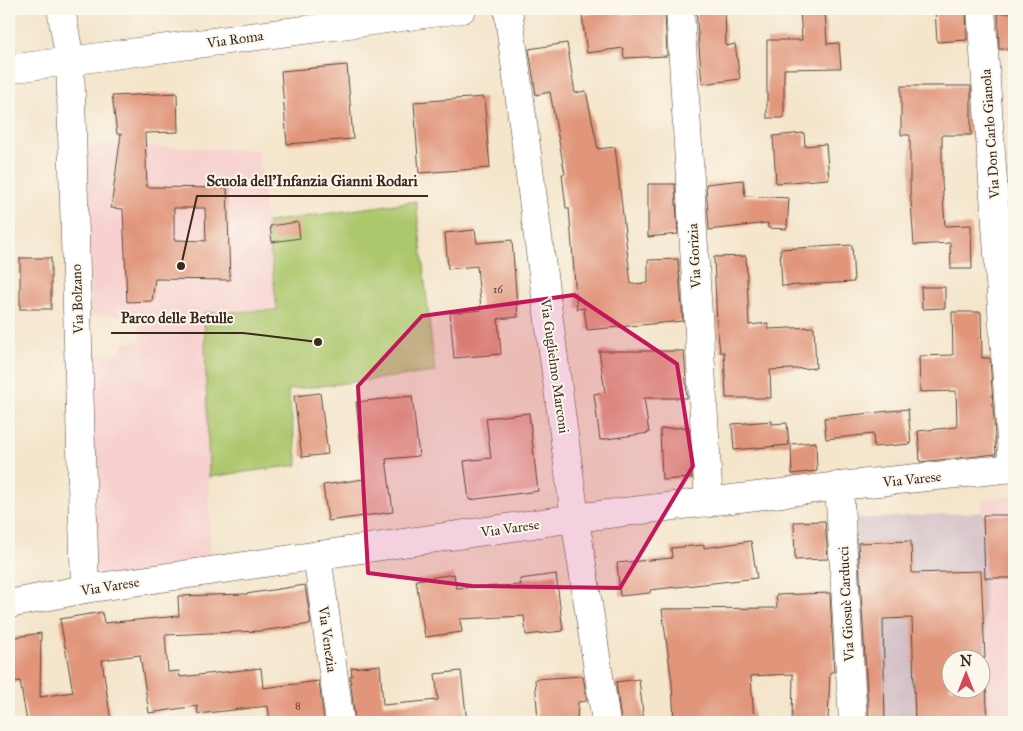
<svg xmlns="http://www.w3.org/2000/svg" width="1023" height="731" viewBox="0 0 1023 731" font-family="'IM FELL Great Primer',serif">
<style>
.built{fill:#f7d0cf}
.industrial{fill:#d2bec5;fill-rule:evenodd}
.green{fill:#adc76d;stroke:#747846}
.building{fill:#e1957a;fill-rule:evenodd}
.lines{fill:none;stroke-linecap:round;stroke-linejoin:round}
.minor-casing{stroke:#574638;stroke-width:29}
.minor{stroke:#fff;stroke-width:28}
.marked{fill:#c2185b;fill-opacity:0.2;stroke:#c2185b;stroke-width:4;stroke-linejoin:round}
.labels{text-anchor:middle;stroke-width:4;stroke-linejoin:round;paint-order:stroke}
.number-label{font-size:11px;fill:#644535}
.street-label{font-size:14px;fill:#3b2a1e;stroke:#fbf7ec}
.leader{fill:none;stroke:#3b2a1e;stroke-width:2}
.callout-dot{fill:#3b2a1e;stroke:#fbf7ec;stroke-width:2}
.callout-label{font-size:15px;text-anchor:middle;font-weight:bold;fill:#3b2a1e;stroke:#fbf7ec;stroke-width:4;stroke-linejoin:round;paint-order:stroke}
</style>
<rect width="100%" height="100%" fill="#fbf7ec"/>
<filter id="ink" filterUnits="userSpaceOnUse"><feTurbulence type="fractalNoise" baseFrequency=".02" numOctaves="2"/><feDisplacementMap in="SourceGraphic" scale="10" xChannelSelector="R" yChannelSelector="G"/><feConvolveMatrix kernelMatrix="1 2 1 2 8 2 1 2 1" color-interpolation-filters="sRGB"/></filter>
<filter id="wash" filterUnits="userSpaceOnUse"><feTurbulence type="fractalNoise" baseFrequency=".0096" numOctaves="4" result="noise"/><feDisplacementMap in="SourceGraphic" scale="20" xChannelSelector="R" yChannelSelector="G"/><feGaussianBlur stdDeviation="1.12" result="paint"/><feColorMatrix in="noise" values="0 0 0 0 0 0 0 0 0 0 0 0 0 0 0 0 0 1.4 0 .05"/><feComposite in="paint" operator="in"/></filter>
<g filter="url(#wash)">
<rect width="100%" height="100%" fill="#f4e5cb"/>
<g class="built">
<polygon points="87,144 258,150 277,311 204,313 211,568 87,586 83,354 123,353 123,343 140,341 139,314 91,316"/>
<polygon points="1014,496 1014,722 988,722 982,499"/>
</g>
<path class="industrial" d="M983,512L988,722H869L868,715L863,704L855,519ZM950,658H980V688H950Z"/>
<polygon class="green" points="416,201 435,372 288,390 298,465 209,477 204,313 277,310 267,222"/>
<g id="blocks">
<g class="building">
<polygon points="621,9 622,14 665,12 667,56 624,58 623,48 587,53 582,15"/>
<polygon points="696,9 725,9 726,46 735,44 740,79 702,84"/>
<polygon points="800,9 825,9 827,44 839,43 841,68 784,69 784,118 767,118 767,40 802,40"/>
<polygon points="935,9 966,9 967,40 937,42"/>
<polygon points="998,13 1014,13 1014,49 999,49"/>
<polygon points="567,43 575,93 586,91 598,149 615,147 631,284 648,283 648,260 678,259 683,321 587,330 584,308 577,309 569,208 566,208 562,174 565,174 550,92 536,95 529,49"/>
<polygon points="347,65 353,139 287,144 281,71"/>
<polygon points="901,86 971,86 971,135 942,135 942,182 945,226 971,225 972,269 951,269 950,243 914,245 910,188 910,135 901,135"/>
<path d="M177,93L178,132L145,133L147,187L227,188L230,280L155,279L152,301L127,302L123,209L111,208L121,134H117L112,96ZM174,208H205L206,241L174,240Z"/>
<polygon points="484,97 490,168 419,173 414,102"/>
<polygon points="804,133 805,146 826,144 829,179 776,183 773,136"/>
<polygon points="743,180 745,196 789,198 787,229 768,228 768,223 709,230 706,184"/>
<polygon points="648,184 675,184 678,234 648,237"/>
<polygon points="298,222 300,238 272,242 270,226"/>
<polygon points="475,230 477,243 512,240 518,317 498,319 501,354 454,358 450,313 481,310 477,266 448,269 445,233"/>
<polygon points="852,245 854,282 782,286 780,249"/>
<polygon points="746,256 749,325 768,323 768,329 814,327 816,368 770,370 771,398 726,398 724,352 720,352 717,324 714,257"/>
<rect x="20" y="258" width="31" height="51"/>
<polygon points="921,287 945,287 945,308 922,309"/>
<polygon points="952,312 981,312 982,358 990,358 996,454 920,462 918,431 957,427 956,391 920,392 919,356 953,355"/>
<polygon points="599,351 684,351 687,398 644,398 649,433 600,440 594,394 605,392"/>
<polygon points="320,393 328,454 302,457 294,396"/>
<polygon points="412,396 419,456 386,459 393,512 328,521 323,485 364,479 356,402"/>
<polygon points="908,409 911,444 874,447 873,434 826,439 824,418"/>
<polygon points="529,413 538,491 469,500 464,461 491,458 486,418"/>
<polygon points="772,421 772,424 787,423 789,445 734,450 732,424"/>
<polygon points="689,427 692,478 662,480 660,429"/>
<polygon points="816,442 817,471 792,474 791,444"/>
<polygon points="983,515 1014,515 1014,578 985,578"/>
<polygon points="825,521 828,559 795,560 794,522"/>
<polygon points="751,541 757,578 650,590 650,593 620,596 617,563 672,558 671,548 704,545 704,548"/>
<polygon points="911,541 912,573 981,571 985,658 950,658 950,688 986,688 988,722 915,722 912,618 883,619 885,722 869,722 858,543"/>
<polygon points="454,574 456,588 521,585 520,579 556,574 563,631 526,635 524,616 460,619 462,632 425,637 416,580"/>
<polygon points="305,585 311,624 260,631 165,635 168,672 179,671 180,677 261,668 263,688 319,681 324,722 270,722 268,706 198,714 197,706 149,713 140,655 102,660 111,722 27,722 20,681 9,683 9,638 41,633 40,697 73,692 60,619 102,612 104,623 179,616 178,596 246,594"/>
<polygon points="830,593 834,672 830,672 828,722 792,722 793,674 751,676 754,722 674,722 672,683 662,609 777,608 776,595"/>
<polygon points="380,665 383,705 438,700 435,674 461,671 467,722 355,722 350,676 352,676 351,668"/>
<polygon points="583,676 587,701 578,702 577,722 538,722 535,679"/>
<polygon points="639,679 644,722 621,722 616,682"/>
</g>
</g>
</g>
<g filter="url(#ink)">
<use href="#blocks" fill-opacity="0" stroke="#574638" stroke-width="1"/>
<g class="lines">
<g class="minor-casing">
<g id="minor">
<polyline points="61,9 70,61 85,589"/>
<polyline points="508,9 575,518 606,722"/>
<polyline points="680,9 709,503"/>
<polyline points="981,9 1013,468"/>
<polyline points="9,69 462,9"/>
<polyline points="839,486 853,722"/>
<polyline points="317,555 340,722"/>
<polyline points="9,604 85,589 575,518 839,486 1014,468"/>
</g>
</g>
<use href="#minor" class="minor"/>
</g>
</g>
<path class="marked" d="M574,295L677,364L693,466L620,588L472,586L368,573L358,386L422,316Z"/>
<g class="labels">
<g class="number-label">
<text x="498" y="293">16</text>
<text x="298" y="709">8</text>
</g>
<g class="street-label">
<text transform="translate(235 39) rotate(-8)" y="5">Via Roma</text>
<text transform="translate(990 134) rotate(-94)" y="5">Via Don Carlo Gianola</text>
<text transform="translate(694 256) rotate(-93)" y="5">Via Gorizia</text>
<text transform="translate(77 299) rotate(-92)" y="5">Via Bolzano</text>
<text transform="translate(555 366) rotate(82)" y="5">Via Guglielmo Marconi</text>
<text transform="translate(912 479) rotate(-6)" y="5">Via Varese</text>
<text transform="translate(510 528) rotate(-8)" y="5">Via Varese</text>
<text transform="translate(110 586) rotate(-9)" y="5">Via Varese</text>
<text transform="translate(846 604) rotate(-93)" y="5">Via Giosuè Carducci</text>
<text transform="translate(328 639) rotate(82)" y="5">Via Venezia</text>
</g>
</g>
<path class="leader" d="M181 266L197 196H428M318 342L243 333H111"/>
<g class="callout-dot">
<circle cx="181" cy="266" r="5"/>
<circle cx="318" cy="342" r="5"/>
</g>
<g class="callout-label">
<text x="312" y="186">Scuola dell'Infanzia Gianni Rodari</text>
<text x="177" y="323">Parco delle Betulle</text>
</g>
<rect width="1023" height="731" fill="none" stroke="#fbf7ec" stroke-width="30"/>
<g transform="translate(966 674)"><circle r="24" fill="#fbf7ec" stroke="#aea59a"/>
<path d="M0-4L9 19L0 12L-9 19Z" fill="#d1495b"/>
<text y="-8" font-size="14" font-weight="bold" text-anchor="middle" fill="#3b2a1e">N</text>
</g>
</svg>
